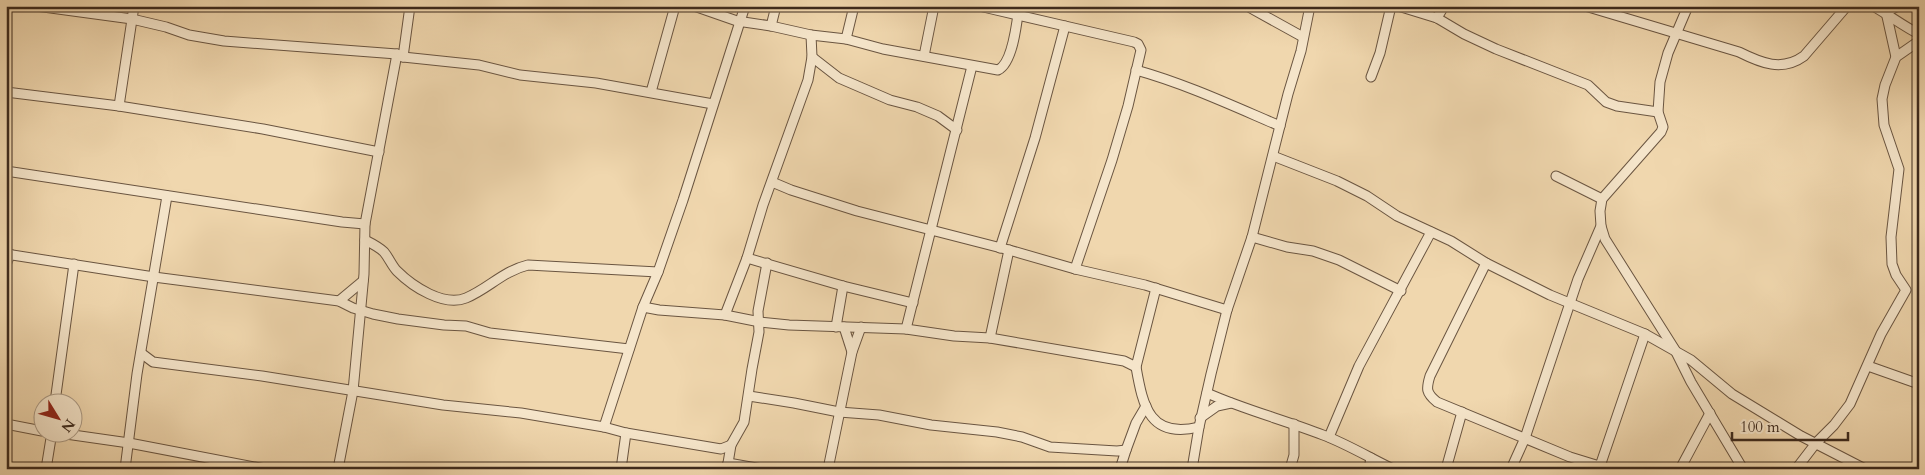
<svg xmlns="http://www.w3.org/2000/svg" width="1925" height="475" viewBox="0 0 1925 475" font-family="Cardo,serif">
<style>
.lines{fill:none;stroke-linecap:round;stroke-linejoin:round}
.minor-casing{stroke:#6a5541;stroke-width:11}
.minor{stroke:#f5e5ca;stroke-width:9}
</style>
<rect width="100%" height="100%" fill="#f0d7ae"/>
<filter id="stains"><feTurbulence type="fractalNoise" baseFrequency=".004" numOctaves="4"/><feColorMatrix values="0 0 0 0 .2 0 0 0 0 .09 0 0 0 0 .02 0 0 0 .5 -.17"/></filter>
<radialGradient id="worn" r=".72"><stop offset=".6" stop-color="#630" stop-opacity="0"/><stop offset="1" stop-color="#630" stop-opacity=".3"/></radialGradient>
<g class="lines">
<g class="minor-casing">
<g id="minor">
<polyline points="36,6 132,19 166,27 189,35 224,41 397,54 403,57 479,65 520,75 596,83 713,104"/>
<path d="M694,6L737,21L771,26L811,35L846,39L883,49L998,70C1013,63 1017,22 1019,6"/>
<polyline points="979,6 1134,42 1138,44 1141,50 1128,106 1112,160 1075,269"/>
<polyline points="1247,6 1303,37"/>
<polyline points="1398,6 1437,18 1464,34 1496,49 1588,85 1606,102 1617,106 1658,112"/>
<path d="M1585,6L1739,52C1761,63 1782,72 1804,56L1847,6"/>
<path d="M1873,6C1889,15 1903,26 1919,34"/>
<polyline points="1886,12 1896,57"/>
<polyline points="1886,12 1898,6"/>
<polyline points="1437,18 1444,6"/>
<polyline points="771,26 776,6"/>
<polyline points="846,39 854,6"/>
<polyline points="924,56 934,6"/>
<polyline points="403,57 410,6"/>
<polyline points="812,57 839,78 890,100 917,107 938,116 957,130"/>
<path d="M1136,70C1186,84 1233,106 1280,126"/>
<polyline points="1371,77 1380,53 1391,6"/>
<polyline points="6,92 119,106 263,129 379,152"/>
<polyline points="651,92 675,6"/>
<polyline points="119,106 134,6"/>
<polyline points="1273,156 1337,181 1367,196 1397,216 1451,241 1486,263 1550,295 1645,334 1691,360 1732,394 1801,436 1865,469"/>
<polyline points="6,171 342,222 365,224"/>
<polyline points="1556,176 1602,199"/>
<polyline points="772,182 791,190 857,211 1009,250 1075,269 1145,285 1227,310"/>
<polyline points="1601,226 1605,239 1675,350 1691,382 1743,469"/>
<polyline points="1252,237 1287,247 1313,251 1339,260 1401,291"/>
<path d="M365,240C371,243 379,247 384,252C389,258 392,266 397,271C413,287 444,307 466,298C488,289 503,271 528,265L658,272"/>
<polyline points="1000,248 1035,138 1065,26"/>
<polyline points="6,254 154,277 339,301 353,308 373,314 398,319 444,325 466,326 490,333 629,349"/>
<polyline points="747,258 843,286 913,303"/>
<path d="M1486,263L1430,376C1426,389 1426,393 1437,402L1570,457L1609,469"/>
<polyline points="6,265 10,254"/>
<polyline points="339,301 363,281"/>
<polyline points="643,307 659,310 725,315 760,322 789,325 906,329 954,336 990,338 1124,361 1136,367 1156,288"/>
<polyline points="725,315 747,258 763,205 808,80 812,57 811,35"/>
<polyline points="836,327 843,286"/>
<polyline points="844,327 852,352"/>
<polyline points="906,329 972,66"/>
<polyline points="990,338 1009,250"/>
<polyline points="141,353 153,362 262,376 443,405 521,413 604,427 626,433 721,449 731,445"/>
<polyline points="1868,366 1919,384"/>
<path d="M1136,367C1143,407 1150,439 1199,427"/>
<path d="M1207,393C1245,410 1285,420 1323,435C1347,444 1370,458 1393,469"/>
<polyline points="749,396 794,403 839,412 879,415 931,425 997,432 1022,437 1050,447 1117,451 1126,450 1120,469"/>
<polyline points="55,402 74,264"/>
<polyline points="1200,418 1217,406 1231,403"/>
<polyline points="6,424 42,431"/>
<polyline points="604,427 643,307 658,272 683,200 745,6"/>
<polyline points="52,432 129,443 265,469"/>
<polyline points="1329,437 1359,366 1431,232"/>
<polyline points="1919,445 1919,466"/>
<polyline points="1126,450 1136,423 1146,406"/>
<polyline points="728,463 762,469"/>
<polyline points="46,469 52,432"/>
<polyline points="125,469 137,374 167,196"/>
<polyline points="338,469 353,391 364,274 365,224 397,54"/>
<polyline points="621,469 626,433"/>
<polyline points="727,469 731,445 744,422 752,369 759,332 758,311 767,263"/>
<polyline points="828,469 852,352 861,327"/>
<polyline points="1192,469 1199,427 1211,374 1227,310 1252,237 1288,94 1301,51 1310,6"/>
<polyline points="1290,469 1294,455 1294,424"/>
<polyline points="1369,469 1371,458"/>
<polyline points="1446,469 1462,412"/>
<polyline points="1511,469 1525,438 1578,279 1601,226 1600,211 1602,199 1661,132 1663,127 1658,112 1660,82 1668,53 1688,6"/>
<polyline points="1599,469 1645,334"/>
<polyline points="1680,469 1710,413"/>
<polyline points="1796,469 1816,443 1834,425 1850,404 1881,334 1906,290 1896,275 1892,264 1891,237 1899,169 1884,125 1882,99 1885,85 1896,57 1919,41"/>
</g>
</g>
<use href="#minor" class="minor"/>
</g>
<rect width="1925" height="475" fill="none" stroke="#f0d7ae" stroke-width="25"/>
<rect x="8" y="8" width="1910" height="460" fill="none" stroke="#3d2a1d" stroke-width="2.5"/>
<rect x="12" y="12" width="1900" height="450" fill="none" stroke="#3d2a1d"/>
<g transform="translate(58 418) rotate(127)"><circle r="24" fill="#f5e5ca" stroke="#ab9a85"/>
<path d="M0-4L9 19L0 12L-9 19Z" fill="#8f2418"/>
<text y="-8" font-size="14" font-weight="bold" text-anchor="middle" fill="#3d2a1d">N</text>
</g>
<path d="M1732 432v8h116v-8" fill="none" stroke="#3d2a1d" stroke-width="2.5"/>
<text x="1740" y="432" font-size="15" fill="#3d2a1d" stroke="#f5e5ca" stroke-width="4" paint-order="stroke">100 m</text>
<rect width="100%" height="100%" filter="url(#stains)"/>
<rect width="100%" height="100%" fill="url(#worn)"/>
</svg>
